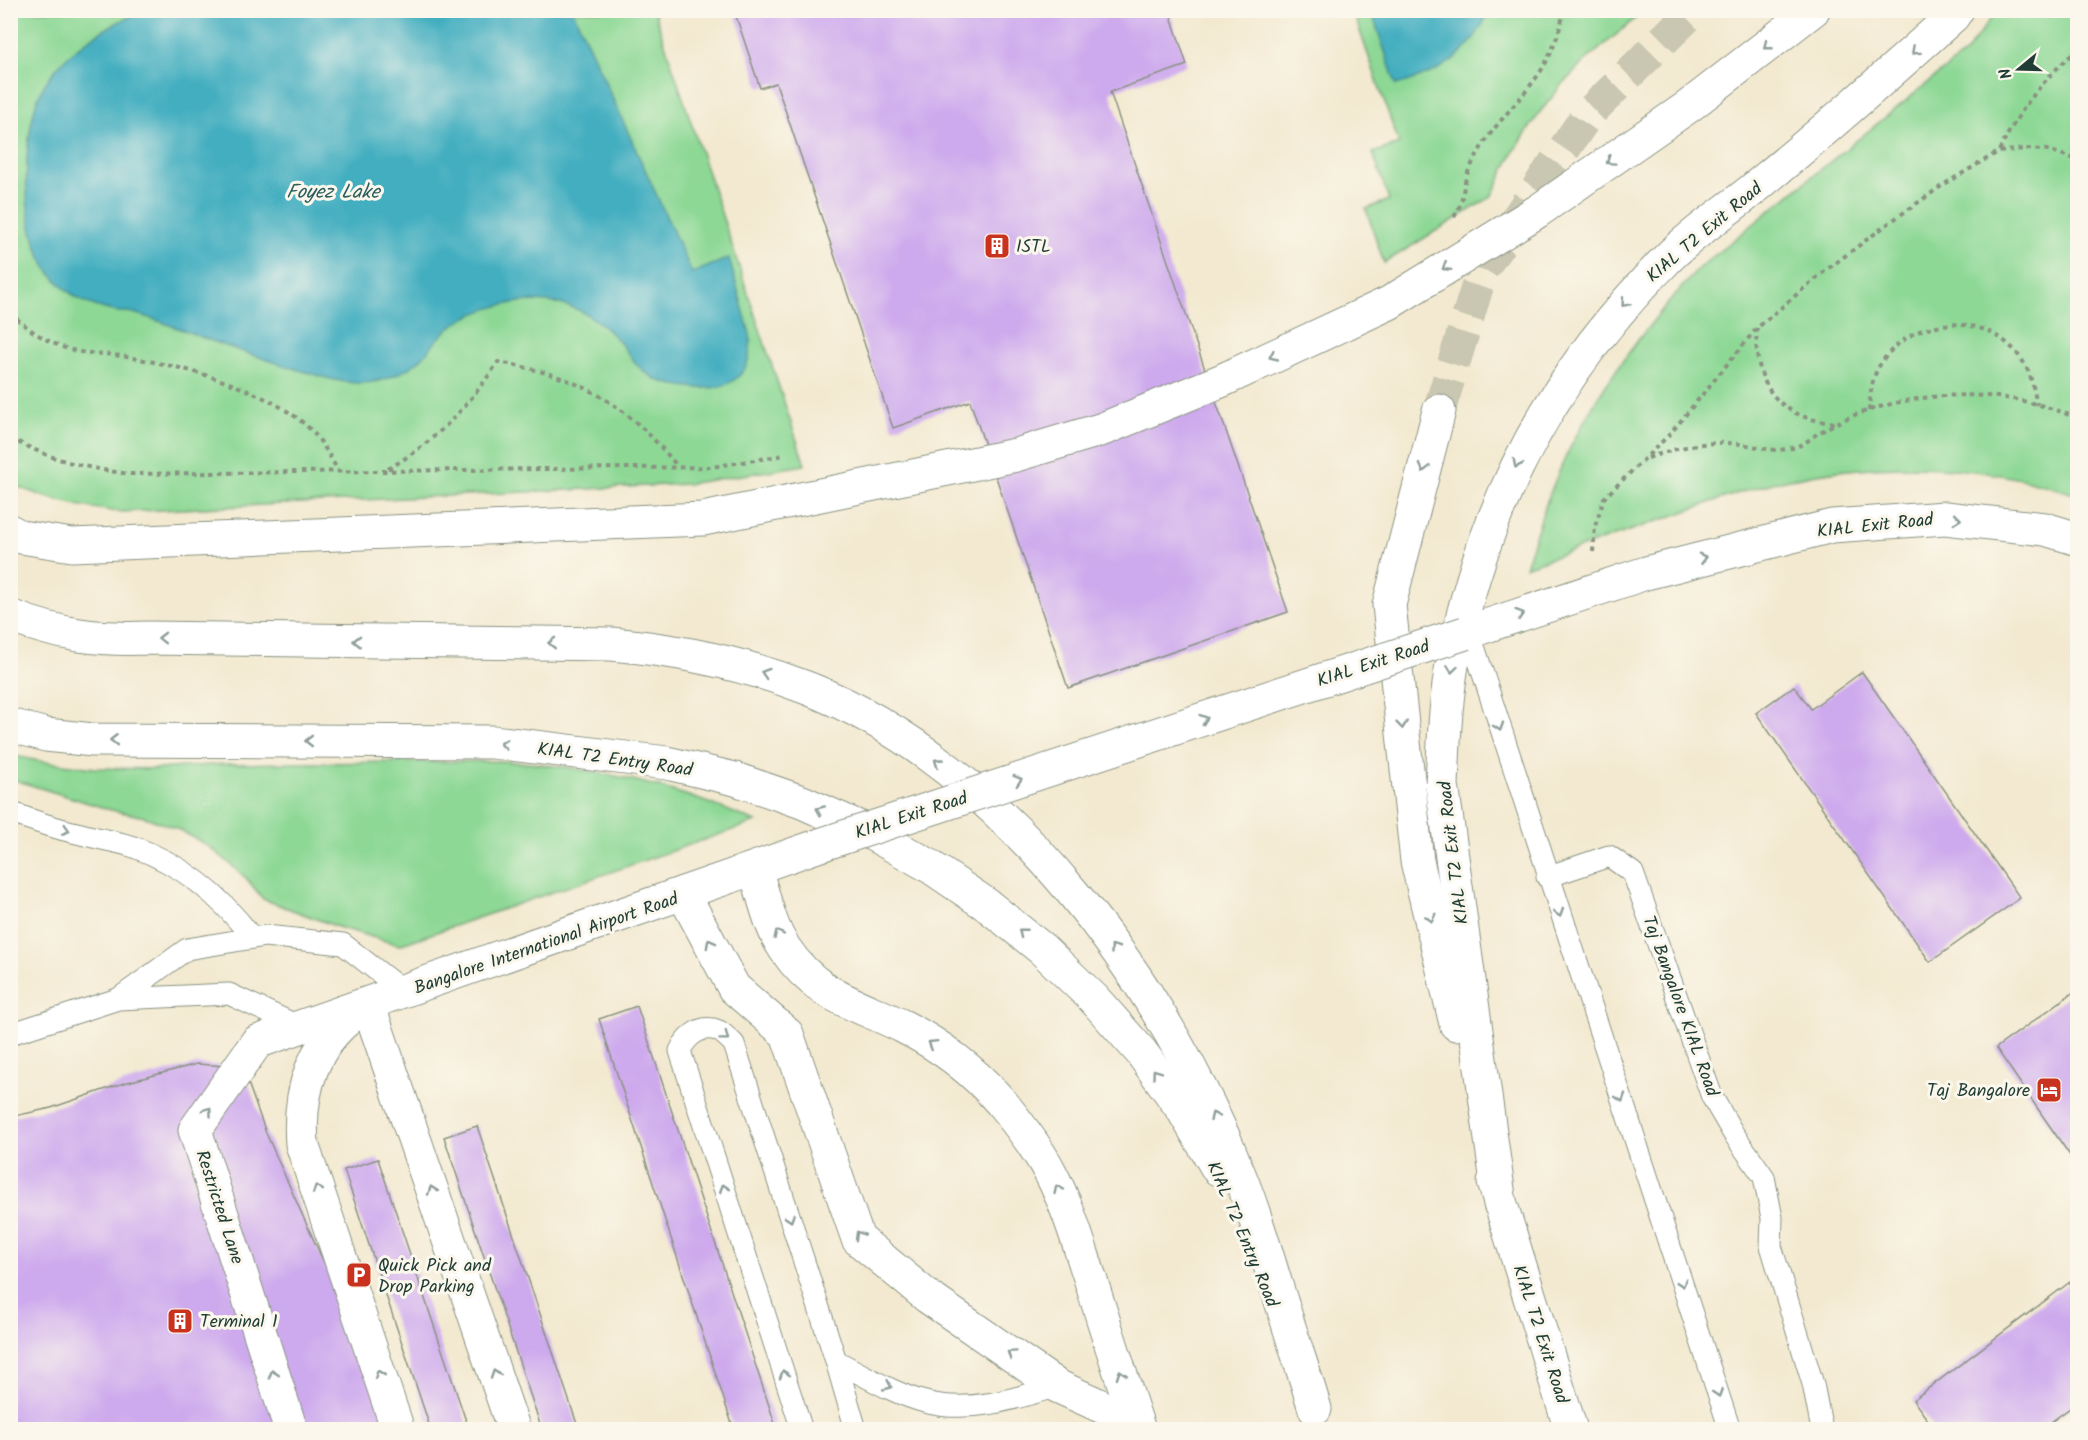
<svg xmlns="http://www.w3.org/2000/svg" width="2088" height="1440" viewBox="0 0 2088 1440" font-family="Kalam,sans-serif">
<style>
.green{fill:#8dd895;stroke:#568a64;stroke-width:1.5}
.water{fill:#42aec0;stroke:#30767a;stroke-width:1.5}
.building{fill:#cda9ed}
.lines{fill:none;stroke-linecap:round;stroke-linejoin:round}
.primary-tunnel{stroke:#c9c7b1;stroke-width:33;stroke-dasharray:33 16;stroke-linecap:butt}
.lane-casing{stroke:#899382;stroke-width:23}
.secondary-casing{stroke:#899382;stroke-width:35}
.primary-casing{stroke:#899382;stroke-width:35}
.path{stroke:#899382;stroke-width:4;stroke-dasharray:4.5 4.5;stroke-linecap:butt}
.lane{stroke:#fff;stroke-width:21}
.secondary{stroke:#fff;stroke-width:33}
.primary{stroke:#fff;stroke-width:33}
.secondary-bridge-casing{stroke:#899382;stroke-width:35;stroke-linecap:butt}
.secondary-bridge{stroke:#fff;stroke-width:33}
.oneway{stroke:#8f9e9a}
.labels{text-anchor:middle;stroke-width:6;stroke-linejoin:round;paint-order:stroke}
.street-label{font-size:18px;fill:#1f3d34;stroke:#fbf7ec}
.poi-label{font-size:18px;fill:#1f3d34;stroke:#fbf7ec;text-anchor:start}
.water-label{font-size:20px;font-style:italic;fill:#2a5f5e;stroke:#fbf7ec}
</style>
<rect width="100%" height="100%" fill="#fbf7ec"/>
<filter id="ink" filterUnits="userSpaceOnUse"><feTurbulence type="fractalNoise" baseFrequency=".0167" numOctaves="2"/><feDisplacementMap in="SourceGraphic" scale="12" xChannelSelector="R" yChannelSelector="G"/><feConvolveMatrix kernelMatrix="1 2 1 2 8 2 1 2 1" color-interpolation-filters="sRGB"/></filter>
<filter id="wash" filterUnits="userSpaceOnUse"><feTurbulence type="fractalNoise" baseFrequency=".008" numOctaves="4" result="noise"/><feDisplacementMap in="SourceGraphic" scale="24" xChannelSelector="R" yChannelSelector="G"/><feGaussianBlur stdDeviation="1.35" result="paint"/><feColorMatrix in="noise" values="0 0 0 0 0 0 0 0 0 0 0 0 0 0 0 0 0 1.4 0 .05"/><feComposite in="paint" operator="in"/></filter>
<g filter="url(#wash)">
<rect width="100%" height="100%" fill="#f3e9d0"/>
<g class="green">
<path d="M1997,10L2077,11V495C1985,463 1881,459 1785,480C1746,489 1709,503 1672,516C1623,533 1574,550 1525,567C1538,527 1550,488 1569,450C1602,382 1648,323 1700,267L1966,52Z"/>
<path d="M10,11H654L805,465L687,484L120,512C79,507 49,500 11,484Z"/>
<polygon points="1353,11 1644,11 1584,62 1561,86 1540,112 1513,153 1491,197 1384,263 1366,209 1389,200 1373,153 1399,144"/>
<path d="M10,755L39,761L95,768L159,769L223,764L501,761C593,766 672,785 756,822L399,945L338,927L263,899L247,879L228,862L208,846L178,829L145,817L111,810L11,779Z"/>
</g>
<g class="water">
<path d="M149,10L573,11L692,273L729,258L750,334C754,376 729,393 690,387C677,385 663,384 652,377C637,369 631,356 621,344C602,321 577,305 548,302C516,298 470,310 446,331C437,339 431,348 423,357C410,370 390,379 372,382C347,386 323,377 299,370C266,360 234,349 201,337C180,329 158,320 137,314C129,311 121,313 114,311C103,309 91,305 81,300C70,294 59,284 51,274C20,234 23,154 35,107C48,60 104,24 149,10Z"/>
<path d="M1390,11V10L1489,11C1470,55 1442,73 1396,85L1373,16Z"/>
</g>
<g id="blocks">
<g class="building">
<polygon points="734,10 1169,10 1187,65 1110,92 1288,612 1068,688 970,401 893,428 776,83 760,88"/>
<polygon points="1862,672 2020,898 1930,962 1756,713 1794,686 1811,709"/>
<polygon points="2078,989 2078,1167 1996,1048"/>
<polygon points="637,1006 777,1430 734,1430 599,1019"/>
<polygon points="197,1064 226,1066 247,1080 266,1133 301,1212 400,1430 10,1430 10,1117 51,1108 124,1083"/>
<polygon points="477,1126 579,1430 542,1430 444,1137"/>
<polygon points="378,1159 469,1430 431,1430 344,1170"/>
<polygon points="2078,1276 2078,1402 2040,1430 1935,1430 1913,1400"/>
</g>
</g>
</g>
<g filter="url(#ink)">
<use href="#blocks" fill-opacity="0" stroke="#899382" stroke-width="1.5"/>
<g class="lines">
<polyline class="primary-tunnel" points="1439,411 1483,268 1588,114 1694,10"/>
<g class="lane-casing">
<g id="lane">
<polyline points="1469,631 1730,1430"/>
<path d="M10,812C33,821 57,829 81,834C98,839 117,841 134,847C184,865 221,896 252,938"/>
<polyline points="1547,877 1609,856 1633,873 1712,1097 1733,1133 1764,1177 1772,1218 1771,1246 1813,1384 1822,1430"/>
<polyline points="118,999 187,949 265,936 343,944 403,991"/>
<polyline points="10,1034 118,999 229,994 302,1028"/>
<path d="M836,1361C864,1375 894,1394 925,1402C969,1414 1015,1399 1057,1386"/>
<path d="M802,1430L680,1051C686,1037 701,1023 719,1031C724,1034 730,1040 734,1044L836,1361L856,1430"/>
</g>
</g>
<g class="secondary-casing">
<g id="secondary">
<polyline points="1465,633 1646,573 1832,526 1945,518 2045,529 2078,539"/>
<path d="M755,869C764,895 769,926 785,949C818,998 856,1003 904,1027C940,1045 975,1072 1001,1102C1019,1124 1037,1147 1050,1172C1068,1206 1078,1242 1090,1278C1106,1329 1122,1379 1139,1430"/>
<polyline points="683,893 734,988 787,1034 858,1239 928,1297 1057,1386 1136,1422"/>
<polyline points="368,1004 514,1430"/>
<path d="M357,1012C312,1043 298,1093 302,1144L398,1430"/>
<polyline points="291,1430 195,1130 257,1042 823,844"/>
</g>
</g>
<g class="primary-casing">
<g id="primary">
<polyline points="1439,411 1389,605 1417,861 1456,1024"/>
<polyline points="10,531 21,537 72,545 703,519 1016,455 1103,429 1223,380 1389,303 1538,211 1689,106 1813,10"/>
<path d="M10,616C60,635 96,640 148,638L611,644C679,650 743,663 807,688C1005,764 1167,987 1241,1179C1258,1221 1269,1264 1283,1307C1293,1341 1305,1375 1315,1409"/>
<polyline points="10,725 46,735 93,740 493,742 667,763 735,779 802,802 867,831 928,865 987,905 1042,949 1094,999 1141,1052 1183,1110 1218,1169"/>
<polyline points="1494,1182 1571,1430"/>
<path d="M1500,1204L1442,785C1444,742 1445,698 1454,655C1485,500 1557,368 1669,257C1697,229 1733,207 1763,181C1828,128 1891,72 1953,16L1957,10"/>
</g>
</g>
<g class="path">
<path d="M1999,151C2020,109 2042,80 2078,49"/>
<path d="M1454,217C1463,204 1462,192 1466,178C1469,168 1476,157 1481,148C1495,124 1516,105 1533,82C1549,62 1559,36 1564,10"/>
<path d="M10,312C28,331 56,348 81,352C96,354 112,354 127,357C183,366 270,389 311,430C323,443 330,457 339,472"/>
<path d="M1757,328C1752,385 1780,421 1839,423"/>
<path d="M1869,411C1870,397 1871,383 1877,370C1907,313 1992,307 2025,365C2032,377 2034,391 2037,405"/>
<path d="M10,438C52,460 84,468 130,474L712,467L785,455"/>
<path d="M1648,458C1678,447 1709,440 1741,444C1757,446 1771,452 1786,449C1804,447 1808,439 1822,431C1832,425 1844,419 1855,415C1925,389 2009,387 2078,419"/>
<path d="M388,469C436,441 467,408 498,362C580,376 625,402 678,467"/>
<polyline points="1593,552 1595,526 1604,498 1670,434 1757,328 1821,274 1889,223 1943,185 1998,152 2024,149 2048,150 2078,160"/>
</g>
<use href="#lane" class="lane"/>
<use href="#secondary" class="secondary"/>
<use href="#primary" class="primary"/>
<g class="secondary-bridge-casing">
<polyline id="secondary-bridge" points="823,844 1465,633"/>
</g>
<use href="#secondary-bridge" class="secondary-bridge"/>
</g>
<defs><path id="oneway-chevron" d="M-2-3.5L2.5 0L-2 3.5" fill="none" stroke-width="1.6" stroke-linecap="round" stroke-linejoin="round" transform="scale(1.5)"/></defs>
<g class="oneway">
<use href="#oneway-chevron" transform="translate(1767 46) rotate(142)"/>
<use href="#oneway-chevron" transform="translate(1915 51) rotate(138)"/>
<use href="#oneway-chevron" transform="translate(1610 161) rotate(145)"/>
<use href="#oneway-chevron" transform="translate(1446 267) rotate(148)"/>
<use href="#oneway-chevron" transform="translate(1625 303) rotate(131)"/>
<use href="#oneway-chevron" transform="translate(1273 356) rotate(155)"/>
<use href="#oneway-chevron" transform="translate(1517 464) rotate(117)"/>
<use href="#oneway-chevron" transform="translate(1424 468) rotate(104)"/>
<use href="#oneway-chevron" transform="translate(1957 519) rotate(6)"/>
<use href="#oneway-chevron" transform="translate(1703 558) rotate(-14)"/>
<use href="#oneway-chevron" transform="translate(1520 614) rotate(-18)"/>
<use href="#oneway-chevron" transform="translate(162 638) rotate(-179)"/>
<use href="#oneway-chevron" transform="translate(357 641) rotate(-179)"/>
<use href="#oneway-chevron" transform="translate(552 643) rotate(-179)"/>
<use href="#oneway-chevron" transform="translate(1452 669) rotate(98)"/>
<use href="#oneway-chevron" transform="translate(765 673) rotate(-162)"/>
<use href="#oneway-chevron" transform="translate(1204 719) rotate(-18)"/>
<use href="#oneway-chevron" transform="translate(1402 725) rotate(84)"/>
<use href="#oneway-chevron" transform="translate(1499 727) rotate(72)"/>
<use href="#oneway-chevron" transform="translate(114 740) rotate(-180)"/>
<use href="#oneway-chevron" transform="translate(309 741) rotate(-180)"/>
<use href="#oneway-chevron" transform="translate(504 744) rotate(-173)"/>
<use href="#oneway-chevron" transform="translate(938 762) rotate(-144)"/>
<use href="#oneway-chevron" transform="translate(1018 780) rotate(-18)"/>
<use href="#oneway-chevron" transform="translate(820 810) rotate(-156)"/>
<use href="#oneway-chevron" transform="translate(66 830) rotate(17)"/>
<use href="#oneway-chevron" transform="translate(1559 913) rotate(72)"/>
<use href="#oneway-chevron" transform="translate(1431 918) rotate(76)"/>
<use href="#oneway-chevron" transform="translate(1022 932) rotate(-142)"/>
<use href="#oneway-chevron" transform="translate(778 934) rotate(-115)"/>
<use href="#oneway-chevron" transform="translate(710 943) rotate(-118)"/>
<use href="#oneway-chevron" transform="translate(1114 948) rotate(-126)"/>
<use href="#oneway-chevron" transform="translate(725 1037) rotate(37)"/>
<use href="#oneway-chevron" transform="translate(932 1044) rotate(-148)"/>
<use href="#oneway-chevron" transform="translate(1156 1073) rotate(-126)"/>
<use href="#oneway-chevron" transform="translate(1621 1098) rotate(72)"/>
<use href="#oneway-chevron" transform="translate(208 1111) rotate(-55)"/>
<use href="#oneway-chevron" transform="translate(1214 1116) rotate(-115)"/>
<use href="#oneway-chevron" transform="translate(724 1188) rotate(-108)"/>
<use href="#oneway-chevron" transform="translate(317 1189) rotate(-109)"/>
<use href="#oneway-chevron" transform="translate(1058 1189) rotate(-115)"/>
<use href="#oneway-chevron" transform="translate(432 1190) rotate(-109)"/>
<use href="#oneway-chevron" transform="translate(790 1218) rotate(72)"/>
<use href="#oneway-chevron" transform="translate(859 1235) rotate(-120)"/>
<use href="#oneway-chevron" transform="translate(1682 1283) rotate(72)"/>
<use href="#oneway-chevron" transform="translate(1011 1354) rotate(-145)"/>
<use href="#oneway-chevron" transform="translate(273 1374) rotate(-108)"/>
<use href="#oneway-chevron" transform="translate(379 1374) rotate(-109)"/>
<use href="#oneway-chevron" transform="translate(495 1374) rotate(-109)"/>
<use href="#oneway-chevron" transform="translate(784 1374) rotate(-108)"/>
<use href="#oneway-chevron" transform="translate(1121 1374) rotate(-108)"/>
<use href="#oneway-chevron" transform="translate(888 1386) rotate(25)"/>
<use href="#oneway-chevron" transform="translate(1718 1393) rotate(72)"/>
</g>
</g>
<defs>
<g id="building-square" transform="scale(1.35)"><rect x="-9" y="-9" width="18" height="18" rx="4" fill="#c8321e" stroke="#fbf7ec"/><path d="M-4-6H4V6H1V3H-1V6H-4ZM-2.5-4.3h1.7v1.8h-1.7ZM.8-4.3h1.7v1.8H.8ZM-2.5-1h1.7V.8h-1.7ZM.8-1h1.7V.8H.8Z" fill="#fff"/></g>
<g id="hotel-square" transform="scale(1.35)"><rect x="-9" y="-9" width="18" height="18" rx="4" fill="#c8321e" stroke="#fbf7ec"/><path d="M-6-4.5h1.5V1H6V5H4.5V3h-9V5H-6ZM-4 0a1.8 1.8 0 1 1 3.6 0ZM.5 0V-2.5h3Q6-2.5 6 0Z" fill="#fff"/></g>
<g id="parking-square" transform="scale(1.35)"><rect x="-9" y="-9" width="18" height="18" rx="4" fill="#c8321e" stroke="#fbf7ec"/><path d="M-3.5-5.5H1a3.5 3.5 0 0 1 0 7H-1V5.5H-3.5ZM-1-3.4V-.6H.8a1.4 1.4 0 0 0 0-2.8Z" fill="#fff"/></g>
</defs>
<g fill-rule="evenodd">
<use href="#building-square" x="997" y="246"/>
<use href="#hotel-square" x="2049" y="1090"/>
<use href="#parking-square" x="359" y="1275"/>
<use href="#building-square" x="180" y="1321"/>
</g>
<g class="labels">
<g class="street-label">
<text transform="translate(1704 232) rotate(-40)" y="6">KIAL T2 Exit Road</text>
<text transform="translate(1875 525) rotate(-6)" y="6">KIAL Exit Road</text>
<text transform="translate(1373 663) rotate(-18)" y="6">KIAL Exit Road</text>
<text transform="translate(615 759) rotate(8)" y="6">KIAL T2 Entry Road</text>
<text transform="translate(911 815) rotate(-18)" y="6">KIAL Exit Road</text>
<text transform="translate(1453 853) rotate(-97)" y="6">KIAL T2 Exit Road</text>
<text transform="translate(546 943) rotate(-19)" y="6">Bangalore International Airport Road</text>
<text transform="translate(1681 1006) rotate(70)" y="6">Taj Bangalore KIAL Road</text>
<text transform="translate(220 1207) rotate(72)" y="6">Restricted Lane</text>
<text transform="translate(1243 1234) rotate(67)" y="6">KIAL T2 Entry Road</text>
<text transform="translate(1541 1334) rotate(72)" y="6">KIAL T2 Exit Road</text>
</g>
<g class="poi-label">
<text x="1016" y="252">ISTL</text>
<text x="2030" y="1096" text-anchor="end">Taj Bangalore</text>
<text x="378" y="1271">Quick Pick and<tspan x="378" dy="21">Drop Parking</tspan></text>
<text x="200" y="1327">Terminal 1</text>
</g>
<g class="water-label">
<text x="333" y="198">Foyez Lake</text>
</g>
</g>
<rect width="2088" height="1440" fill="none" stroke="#fbf7ec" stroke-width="36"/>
<g transform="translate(2019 69) rotate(251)" stroke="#fbf7ec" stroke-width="4.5" paint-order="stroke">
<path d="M0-4.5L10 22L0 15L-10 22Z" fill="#1f3d34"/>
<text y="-9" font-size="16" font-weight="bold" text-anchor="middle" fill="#1f3d34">N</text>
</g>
</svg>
